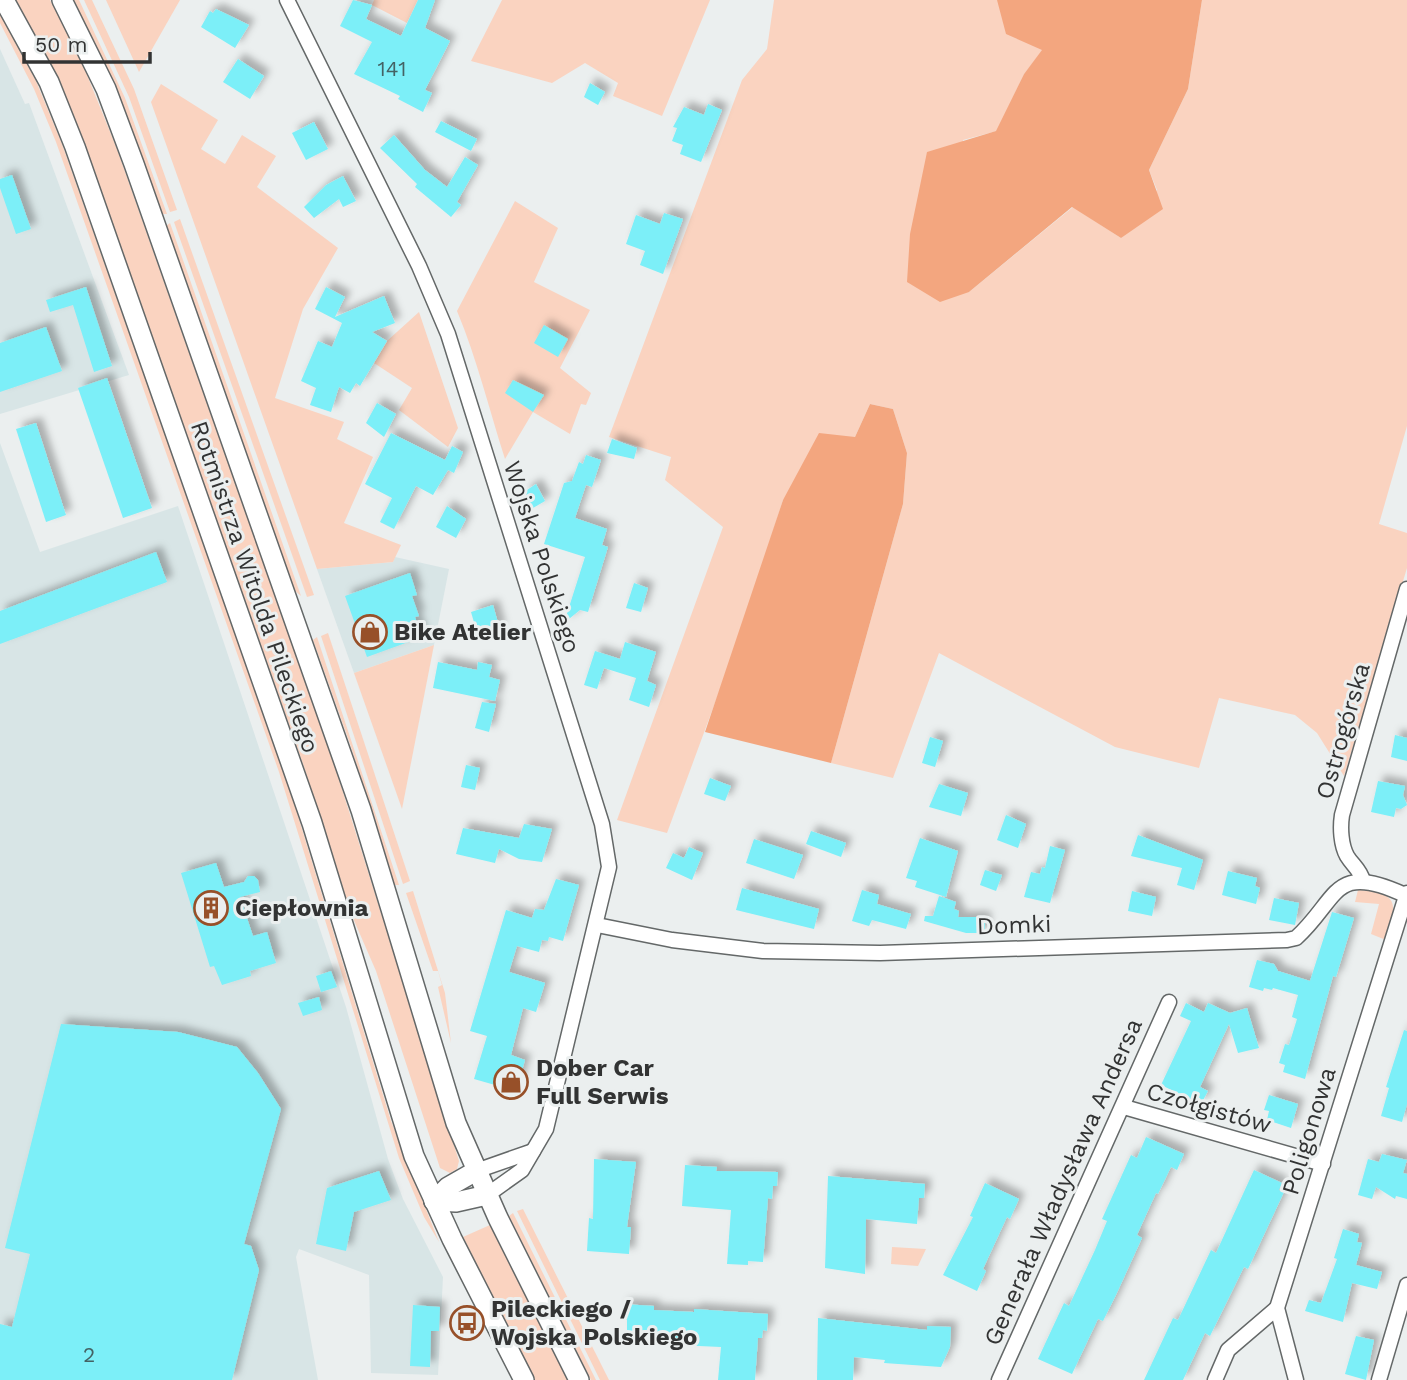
<svg xmlns="http://www.w3.org/2000/svg" width="1407" height="1380" viewBox="0 0 1407 1380" font-family="'Work Sans',sans-serif">
<style>
.built{fill:#d8e5e6}
.green{fill:#fad3c0}
.forest{fill:#f3a67f}
.building{fill:#7ceff8;filter:url(#shadow)}
.lines{fill:none;stroke-linecap:round;stroke-linejoin:round}
.street-casing{stroke:#646868;stroke-width:17}
.secondary-casing{stroke:#646868;stroke-width:22}
.street{stroke:#fff;stroke-width:14}
.secondary{stroke:#fff;stroke-width:19}
.labels{text-anchor:middle;stroke-width:6;stroke-linejoin:round;paint-order:stroke}
.number-label{font-size:21px;fill:#446264}
.street-label{font-size:24px;fill:#323333;stroke:#ebefef}
.poi-label{font-size:24px;font-weight:bold;fill:#323333;stroke:#ebefef;text-anchor:start}
</style>
<defs>
<filter id="shadow"><feDropShadow dx="6" dy="-6" stdDeviation="3.5" flood-color="#0004"/></filter>
</defs>
<rect width="100%" height="100%" fill="#ebefef"/>
<g class="built">
<polygon points="0,49 25,104 29,103 129,375 0,414"/>
<polygon points="0,443 40,552 178,506 346,1007 388,1159 403,1199 443,1277 438,1375 371,1373 369,1275 299,1249 296,1257 318,1380 0,1380"/>
<polygon points="395,557 449,569 434,645 354,673 317,569 393,562"/>
</g>
<g class="green">
<polygon points="16,0 50,0 79,55 117,149 331,754 459,1161 457,1169 450,1173 440,1168 376,971 349,909 303,764 86,152 56,76"/>
<polygon points="73,0 79,0 125,98 167,214 162,214 120,98"/>
<polygon points="84,0 92,0 134,89 177,210 170,212 129,97"/>
<polygon points="106,0 180,0 139,72"/>
<polygon points="374,0 418,0 407,23 372,5"/>
<polygon points="502,0 710,0 662,116 613,96 618,83 585,63 552,83 471,61"/>
<polygon points="774,0 997,0 1043,50 1024,74 997,131 963,140 969,292 1073,207 1121,238 1157,190 1149,170 1188,89 1202,0 1407,0 1407,426 1379,524 1407,533 1407,568 1344,776 1317,733 1295,715 1219,698 1199,768 1115,747 939,653 893,778 831,763 903,504 907,453 893,409 870,404 855,437 783,500 737,643 667,833 617,820 723,527 665,480 671,457 609,437 742,80 767,49"/>
<polygon points="0,14 36,81 62,144 284,770 391,1121 439,1242 424,1217 399,1158 279,772 56,142 34,89 0,23"/>
<polygon points="161,84 218,120 201,149 225,164 242,135 276,156 257,187 338,248 303,309 275,398 344,422 337,439 373,457 344,523 401,545 393,562 317,569 151,102"/>
<path d="M515,201L558,228L534,282L590,310L560,368L591,393L586,405L581,404L570,434L533,412L505,459C489,409 477,359 457,311Z"/>
<polygon points="180,219 314,595 307,597 174,222"/>
<polygon points="170,223 301,596 294,590 166,226"/>
<polygon points="419,312 458,428 448,447 399,410 412,388 374,363 387,341"/>
<polygon points="328,633 410,881 403,884 321,636"/>
<polygon points="317,637 399,885 394,885 351,747 313,640"/>
<polygon points="434,645 402,809 354,673"/>
<path d="M1358,890C1402,893 1396,905 1386,940L1371,934L1379,904L1355,902Z"/>
<polygon points="413,891 445,993 451,1043 438,987 442,985 438,971 433,971 406,893"/>
<polygon points="523,1209 609,1380 600,1380 517,1211"/>
<polygon points="513,1213 596,1380 591,1380 509,1216"/>
<polygon points="490,1225 568,1380 534,1380 463,1237"/>
<polygon points="892,1247 926,1249 918,1266 891,1264"/>
</g>
<g class="forest">
<polygon points="997,0 1202,0 1188,89 1149,170 1163,209 1121,238 1072,207 969,292 940,302 907,282 910,234 927,152 996,131 1024,74 1042,50 1006,34"/>
<polygon points="870,404 893,409 907,453 903,504 831,763 705,732 783,500 819,433 855,437"/>
</g>
<g class="building">
<polygon points="353,0 372,5 366,19 401,36 418,0 435,0 425,28 450,41 425,90 432,93 423,112 398,99 400,96 354,74 372,42 340,26"/>
<polygon points="216,9 249,25 235,48 201,27 210,11 213,13"/>
<polygon points="238,59 264,76 250,99 223,82"/>
<polygon points="590,83 605,92 598,105 584,97"/>
<polygon points="708,104 722,110 701,162 680,154 683,145 672,141 677,128 673,127 684,107 704,115"/>
<polygon points="441,121 477,139 471,151 435,132"/>
<polygon points="314,122 328,149 306,160 292,133"/>
<polygon points="394,135 425,170 447,187 465,157 478,165 457,202 461,205 451,217 415,187 417,184 380,148"/>
<polygon points="12,175 31,229 16,234 0,188 0,179"/>
<polygon points="343,176 356,201 343,207 339,199 314,218 304,207 326,185"/>
<polygon points="664,213 683,219 663,274 640,265 645,251 626,244 636,215 660,224"/>
<polygon points="86,287 112,366 94,372 73,305 50,312 46,300"/>
<polygon points="326,287 345,297 335,317 384,296 395,323 372,332 387,341 360,386 356,383 350,393 339,387 331,412 310,405 316,388 301,381 318,341 332,347 342,323 315,309"/>
<polygon points="544,325 568,339 558,357 534,343"/>
<polygon points="46,327 62,371 0,392 0,343"/>
<polygon points="107,378 152,508 123,518 78,388"/>
<polygon points="513,380 544,395 533,412 505,393"/>
<polygon points="377,403 396,414 384,437 366,423"/>
<polygon points="36,423 66,515 46,522 16,429"/>
<polygon points="391,433 445,460 452,446 463,452 454,473 448,470 433,495 416,486 394,529 380,522 392,498 365,484"/>
<polygon points="612,439 637,448 634,459 607,453"/>
<polygon points="586,455 601,460 592,487 586,485 575,518 607,529 602,545 608,547 588,612 580,610 564,623 585,557 544,544 564,483 572,481 579,462 583,464"/>
<polygon points="536,484 545,501 533,508 524,492"/>
<polygon points="447,506 466,519 456,538 436,527"/>
<polygon points="156,552 167,582 0,644 0,611"/>
<polygon points="410,573 417,595 412,596 419,616 415,617 422,637 367,657 345,596"/>
<polygon points="634,583 648,588 641,612 626,608"/>
<polygon points="493,605 500,630 478,636 471,612"/>
<polygon points="625,642 656,652 647,681 656,685 649,707 629,700 636,678 604,668 597,689 584,685 595,651 620,659"/>
<polygon points="438,662 477,670 478,662 492,665 489,677 500,680 495,701 433,688"/>
<polygon points="482,702 496,704 489,732 475,728"/>
<polygon points="1395,735 1407,738 1407,761 1391,757"/>
<polygon points="930,737 943,741 935,767 922,763"/>
<polygon points="466,765 480,768 475,790 461,787"/>
<polygon points="710,778 731,786 725,801 704,794"/>
<polygon points="1378,781 1405,786 1403,795 1407,805 1401,809 1396,808 1394,817 1371,812"/>
<polygon points="939,784 968,793 961,816 929,807"/>
<polygon points="1006,815 1026,824 1018,848 997,840"/>
<polygon points="524,824 552,829 542,862 519,859 499,849 495,863 456,854 463,828 519,838"/>
<polygon points="811,831 846,843 841,857 806,844"/>
<polygon points="1138,835 1203,860 1194,890 1177,885 1182,868 1131,856"/>
<polygon points="920,838 958,851 946,897 915,887 917,881 906,878"/>
<polygon points="754,839 803,855 794,879 746,863"/>
<polygon points="1050,846 1065,850 1050,903 1024,897 1031,872 1040,874 1042,867 1045,868"/>
<polygon points="689,847 703,853 692,880 666,868 673,853 684,858"/>
<polygon points="216,863 224,887 244,882 248,876 254,876 258,880 260,892 240,897 253,936 267,932 276,963 250,971 251,976 222,985 214,966 210,967 181,873"/>
<polygon points="985,870 1002,875 996,891 980,885"/>
<polygon points="1228,871 1257,878 1255,886 1260,888 1256,904 1222,895"/>
<polygon points="556,879 579,885 563,941 549,937 548,941 542,940 539,952 517,946 509,972 545,983 536,1012 523,1008 511,1055 525,1060 518,1084 509,1089 474,1079 487,1036 470,1031 506,910 532,918 535,909 544,910"/>
<polygon points="742,888 819,909 814,929 736,910"/>
<polygon points="862,890 879,895 877,904 911,914 906,929 872,920 869,926 852,921"/>
<polygon points="1132,891 1156,897 1152,916 1128,911"/>
<polygon points="939,896 956,902 954,909 959,911 958,917 985,917 985,933 966,933 924,921 925,916 933,916"/>
<polygon points="1274,898 1299,903 1295,925 1269,920"/>
<polygon points="1332,912 1354,918 1336,977 1333,976 1305,1079 1283,1072 1285,1065 1279,1063 1285,1044 1289,1045 1297,1019 1292,1017 1298,995 1273,988 1272,990 1264,988 1263,991 1249,987 1257,960 1274,964 1278,971 1310,981"/>
<polygon points="331,971 337,987 321,992 316,976"/>
<polygon points="319,997 322,1010 303,1016 298,1003"/>
<polygon points="1186,1003 1204,1012 1208,1003 1230,1013 1247,1008 1259,1048 1238,1053 1229,1024 1200,1087 1208,1091 1201,1104 1161,1085 1191,1021 1180,1016"/>
<polygon points="61,1024 178,1032 237,1047 258,1073 281,1109 244,1244 251,1246 259,1270 232,1380 0,1380 0,1324 12,1327 30,1254 5,1248"/>
<polygon points="1404,1030 1407,1031 1407,1104 1402,1122 1381,1116 1389,1088 1386,1087"/>
<polygon points="1269,1095 1298,1104 1291,1128 1267,1120 1269,1111 1264,1110"/>
<polygon points="1146,1137 1184,1154 1177,1170 1171,1167 1158,1194 1156,1193 1137,1235 1142,1238 1116,1295 1103,1321 1098,1319 1072,1374 1038,1359 1064,1303 1069,1306 1095,1250 1107,1221 1102,1219 1131,1155 1137,1158"/>
<polygon points="1382,1154 1407,1160 1403,1173 1407,1174 1407,1199 1396,1196 1395,1199 1376,1187 1372,1199 1358,1195 1368,1159 1379,1162"/>
<polygon points="594,1159 636,1162 627,1227 631,1227 629,1254 587,1251 589,1218 593,1219"/>
<polygon points="685,1165 717,1167 716,1171 778,1172 777,1186 773,1186 772,1199 768,1198 763,1262 748,1261 748,1265 727,1264 731,1210 682,1206"/>
<polygon points="1254,1170 1282,1183 1279,1190 1284,1192 1248,1269 1244,1267 1210,1336 1205,1333 1183,1380 1144,1380 1173,1318 1178,1320 1211,1250 1216,1253"/>
<polygon points="379,1171 391,1200 354,1212 346,1251 316,1244 327,1188"/>
<polygon points="828,1176 925,1184 924,1198 919,1198 917,1224 866,1219 865,1274 825,1268"/>
<polygon points="985,1183 1019,1199 1010,1219 1007,1217 983,1269 986,1271 977,1291 943,1275 973,1217 970,1216"/>
<polygon points="1343,1229 1359,1234 1357,1242 1362,1243 1356,1265 1382,1272 1377,1289 1352,1283 1343,1322 1305,1311 1309,1300 1321,1303 1337,1259 1334,1258"/>
<polygon points="623,1304 654,1306 654,1310 694,1312 694,1309 768,1314 767,1331 763,1330 762,1338 758,1338 755,1380 718,1380 721,1347 632,1343 632,1332 627,1332 627,1320 622,1320"/>
<polygon points="413,1305 440,1307 439,1331 431,1331 430,1367 410,1366"/>
<polygon points="818,1318 927,1330 927,1326 951,1327 950,1347 941,1367 884,1363 885,1360 854,1357 853,1380 817,1380"/>
<polygon points="1356,1336 1374,1340 1366,1380 1345,1374"/>
</g>
<g class="lines">
<g class="street-casing">
<g id="street">
<polyline points="287,0 419,266 448,334 602,824 609,867 546,1129 522,1170 487,1195"/>
<path d="M1363,881C1360,869 1353,866 1347,856C1341,845 1340,828 1342,815L1407,589"/>
<path d="M597,925L672,940L763,951L880,953L1287,940L1296,938C1339,899 1332,861 1405,895"/>
<polyline points="1124,1107 1323,1164"/>
<polyline points="476,1171 533,1151"/>
<polyline points="999,1380 1169,1002"/>
<polyline points="1215,1380 1228,1350 1277,1308"/>
<polyline points="1296,1380 1277,1308 1407,893"/>
<polyline points="1379,1380 1407,1285"/>
</g>
</g>
<g class="secondary-casing">
<g id="secondary">
<polyline points="4,0 49,82 75,147 312,823 414,1156 452,1239 524,1380"/>
<polyline points="62,0 106,89 134,164 361,810 456,1123 498,1218 579,1380"/>
<polyline points="434,1201 456,1202 487,1195"/>
<polyline points="434,1201 448,1187 476,1171"/>
</g>
</g>
<use href="#street" class="street"/>
<use href="#secondary" class="secondary"/>
</g>
<defs>
<g id="shop-ring" transform="scale(1.75)"><circle r="9.5" fill="#ebefef" stroke="#975029" stroke-width="1.5"/><path d="M-5-2.5h2.3a2.7 3.5 0 0 1 5.4 0H5L5.5 6h-11ZM-1.5-2.5h3a1.5 2.3 0 0 0-3 0Z" fill="#975029"/></g>
<g id="building-ring" transform="scale(1.75)"><circle r="9.5" fill="#ebefef" stroke="#975029" stroke-width="1.5"/><path d="M-4-6H4V6H1V3H-1V6H-4ZM-2.5-4.3h1.7v1.8h-1.7ZM.8-4.3h1.7v1.8H.8ZM-2.5-1h1.7V.8h-1.7ZM.8-1h1.7V.8H.8Z" fill="#975029"/></g>
<g id="bus-ring" transform="scale(1.75)"><circle r="9.5" fill="#ebefef" stroke="#975029" stroke-width="1.5"/><path d="M-5-6H5V4H4V6H2V4H-2V6H-4V4H-5ZM-3.5-4V0h7V-4ZM-3.5 1.2v1.5H-2V1.2ZM2 1.2v1.5H3.5V1.2Z" fill="#975029"/></g>
</defs>
<g fill-rule="evenodd">
<use href="#shop-ring" x="370" y="632"/>
<use href="#building-ring" x="211" y="908"/>
<use href="#shop-ring" x="511" y="1082"/>
<use href="#bus-ring" x="467" y="1323"/>
</g>
<g class="labels">
<g class="number-label">
<text x="392" y="76">141</text>
<text x="89" y="1362">2</text>
</g>
<g class="street-label">
<text transform="translate(542 557) rotate(72)" y="8">Wojska Polskiego</text>
<text transform="translate(255 587) rotate(71)" y="8">Rotmistrza Witolda Pileckiego</text>
<text transform="translate(1343 731) rotate(-74)" y="8">Ostrogórska</text>
<text transform="translate(1014 925) rotate(-2)" y="8">Domki</text>
<text transform="translate(1209 1108) rotate(16)" y="8">Czołgistów</text>
<text transform="translate(1309 1131) rotate(-73)" y="8">Poligonowa</text>
<text transform="translate(1063 1182) rotate(-66)" y="8">Generała Władysława Andersa</text>
</g>
<g class="poi-label">
<text x="394" y="640">Bike Atelier</text>
<text x="235" y="916">Ciepłownia</text>
<text x="536" y="1076">Dober Car<tspan x="536" dy="28">Full Serwis</tspan></text>
<text x="491" y="1317">Pileckiego /<tspan x="491" dy="28">Wojska Polskiego</tspan></text>
</g>
</g>
<path d="M24 52v10h126v-10" fill="none" stroke="#323333" stroke-width="3.5"/>
<text x="35" y="52" font-size="21" fill="#323333" stroke="#ebefef" stroke-width="5" paint-order="stroke">50 m</text>
</svg>
